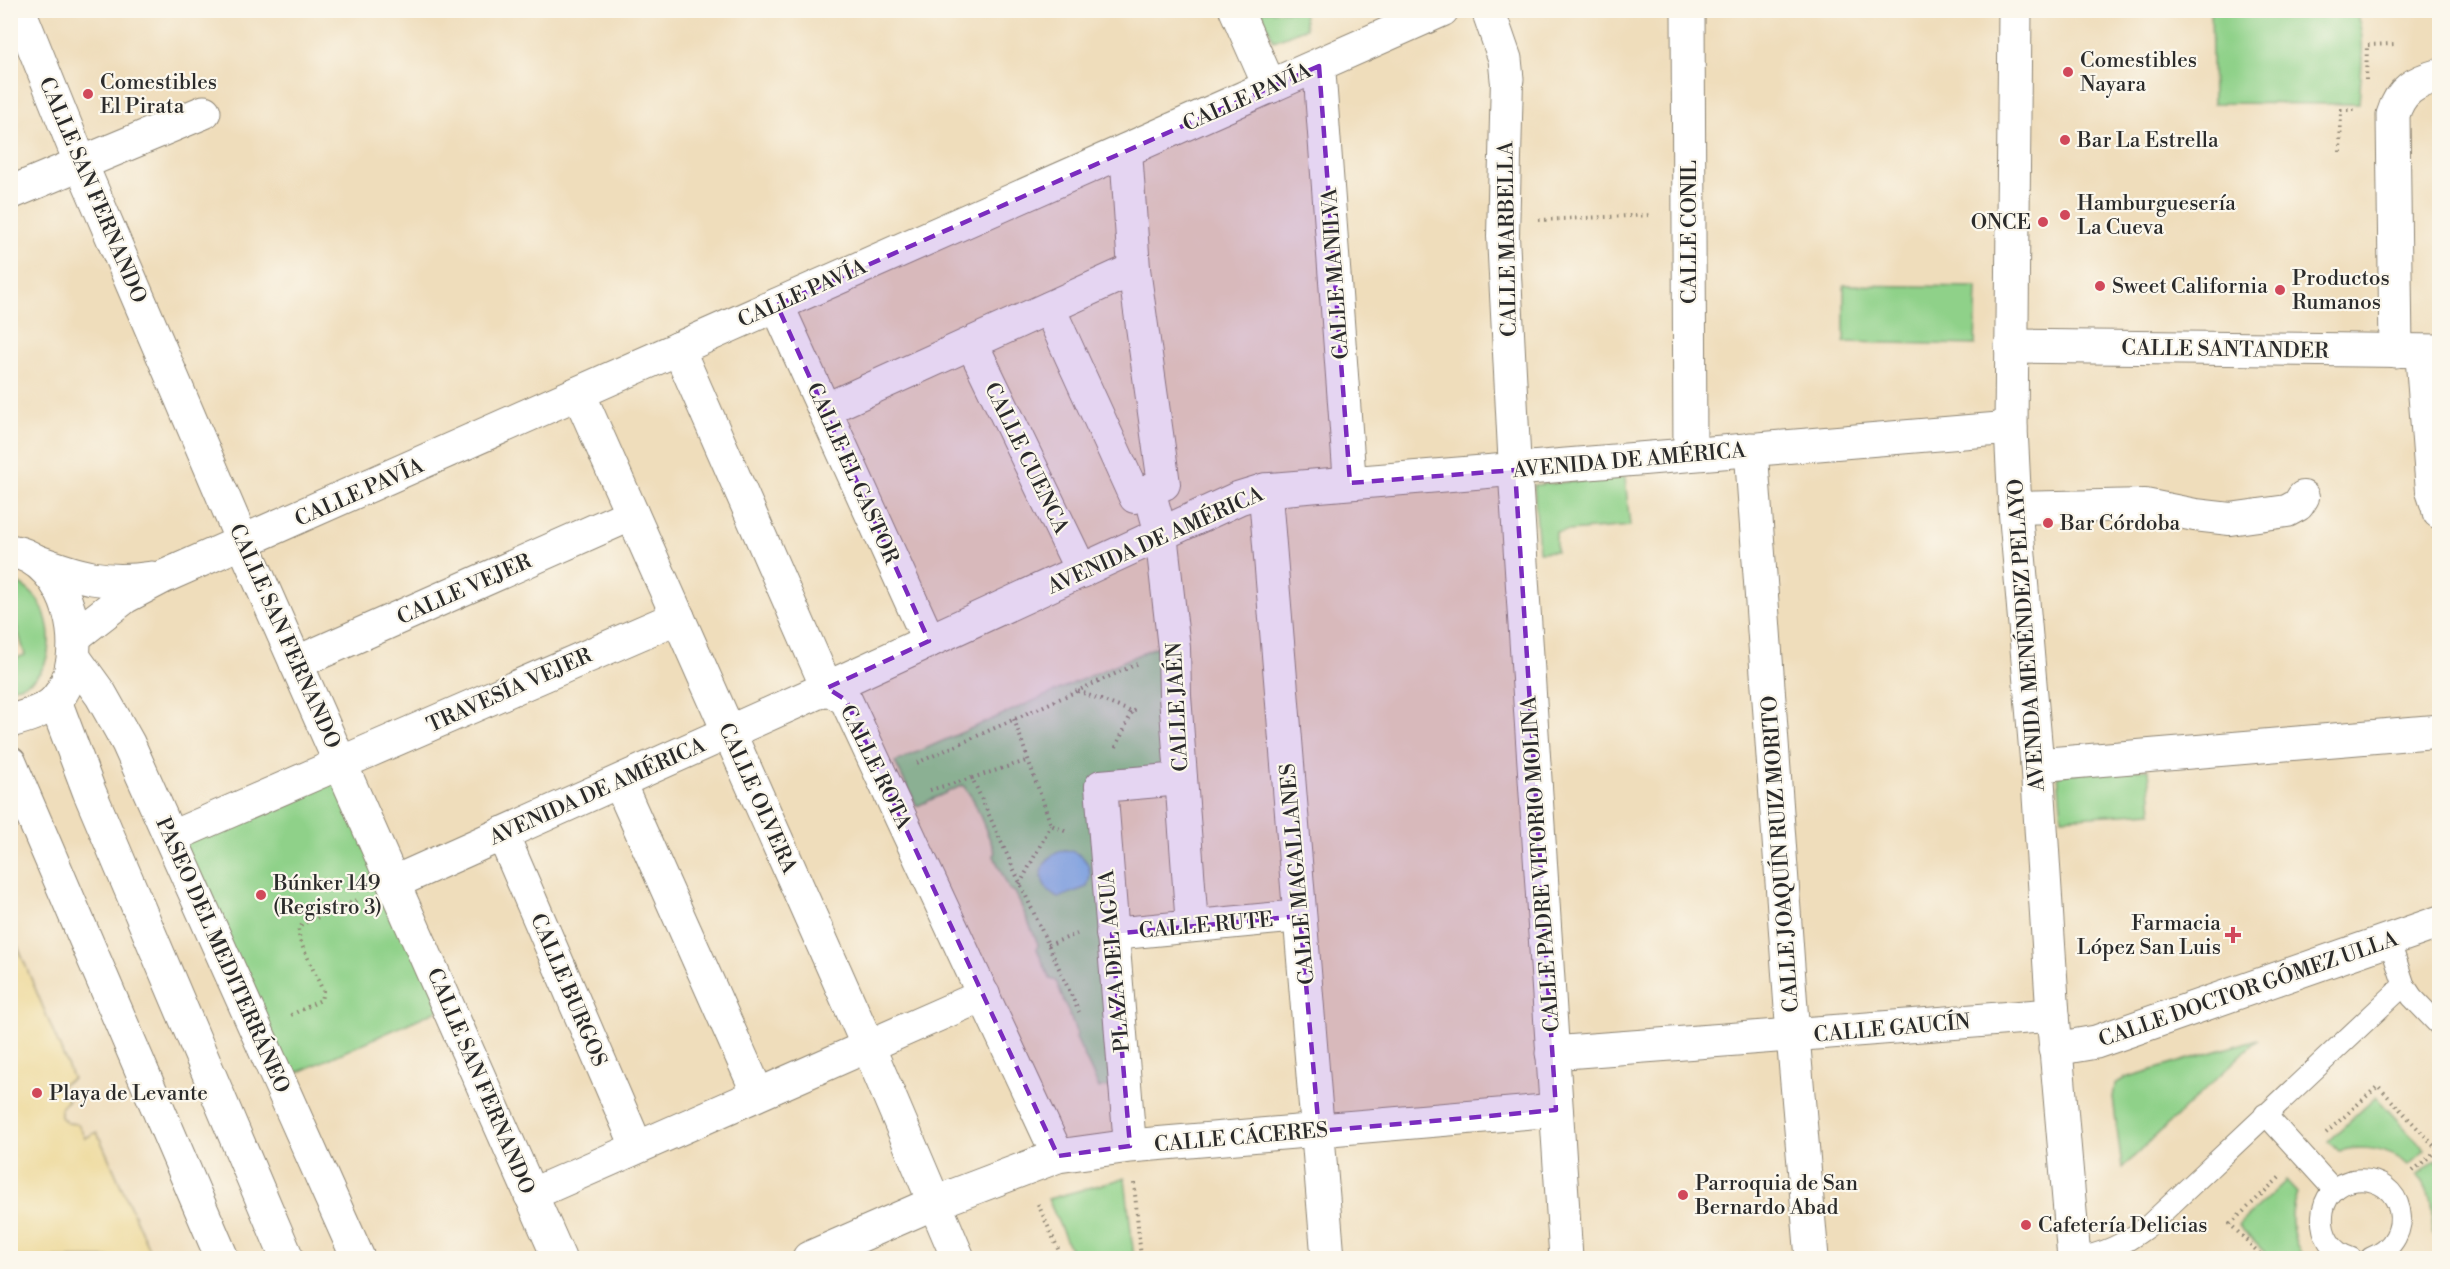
<svg xmlns="http://www.w3.org/2000/svg" width="2450" height="1269" viewBox="0 0 2450 1269" font-family="'Libre Bodoni',serif">
<style>
.green{fill:#8fd189;stroke:#5d7e5a;stroke-width:1.5}
.sand{fill:#eeda9e;stroke:#8c8264;stroke-width:1.5}
.water{fill:#6fbae8;stroke:#4d728a;stroke-width:1.5}
.lines{fill:none;stroke-linecap:round;stroke-linejoin:round}
.service-casing{stroke:#8d8473;stroke-width:23}
.pedestrian-casing{stroke:#8d8473;stroke-width:34}
.minor-casing{stroke:#8d8473;stroke-width:35}
.tertiary-casing{stroke:#8d8473;stroke-width:35}
.secondary-casing{stroke:#8d8473;stroke-width:35}
.path{stroke:#8d8473;stroke-width:4;stroke-dasharray:1.5 4.5;stroke-linecap:butt}
.service{stroke:#fff;stroke-width:21}
.pedestrian{stroke:#fff;stroke-width:32}
.minor{stroke:#fff;stroke-width:33}
.tertiary{stroke:#fff;stroke-width:33}
.secondary{stroke:#fff;stroke-width:33}
.marked{fill:#7b2cbf;fill-opacity:0.2;stroke:#7b2cbf;stroke-width:4.5;stroke-dasharray:12 8;stroke-linejoin:round}
.poi-dot{fill:#d1495b;stroke:#fbf7ec;stroke-width:2}
.labels{text-anchor:middle;stroke-width:4.5;stroke-linejoin:round;paint-order:stroke}
.poi-label{font-size:21px;fill:#2b2b2b;stroke:#fbf7ec;text-anchor:start}
.street-label{font-size:21px;fill:#2b2b2b;stroke:#fbf7ec}
</style>
<rect width="100%" height="100%" fill="#fbf7ec"/>
<filter id="ink" filterUnits="userSpaceOnUse"><feTurbulence type="fractalNoise" baseFrequency=".0167" numOctaves="2"/><feDisplacementMap in="SourceGraphic" scale="12" xChannelSelector="R" yChannelSelector="G"/><feConvolveMatrix kernelMatrix="1 2 1 2 8 2 1 2 1" color-interpolation-filters="sRGB"/></filter>
<filter id="wash" filterUnits="userSpaceOnUse"><feTurbulence type="fractalNoise" baseFrequency=".008" numOctaves="4" result="noise"/><feDisplacementMap in="SourceGraphic" scale="24" xChannelSelector="R" yChannelSelector="G"/><feGaussianBlur stdDeviation="1.35" result="paint"/><feColorMatrix in="noise" values="0 0 0 0 0 0 0 0 0 0 0 0 0 0 0 0 0 1.4 0 .05"/><feComposite in="paint" operator="in"/></filter>
<g filter="url(#wash)">
<rect width="100%" height="100%" fill="#efddbb"/>
<g class="green">
<polygon points="1261,11 1303,11 1306,28 1274,41"/>
<path d="M2211,11H2355C2368,37 2360,75 2359,104L2213,103Z"/>
<polygon points="1844,285 1977,287 1975,345 1844,342"/>
<polygon points="1625,477 1630,526 1556,532 1556,551 1539,552 1534,485"/>
<path d="M10,579C22,585 32,591 39,602C57,631 53,686 11,687V660L25,655L11,607Z"/>
<polygon points="1169,641 1189,783 1107,791 1131,1084 1099,1088 1076,1038 1077,1034 1056,981 1050,979 1037,949 1038,944 1015,892 1009,889 994,856 995,852 973,799 963,785 917,806 895,762"/>
<polygon points="341,763 449,1005 279,1081 171,837"/>
<polygon points="2149,769 2152,812 2062,818 2058,774"/>
<polygon points="2258,1039 2122,1168 2113,1098 2115,1084 2125,1078"/>
<path d="M2376,1097L2425,1150L2409,1165C2389,1149 2363,1144 2339,1151L2328,1141Z"/>
<path d="M2436,1160L2439,1164V1239L2432,1232C2433,1211 2432,1191 2417,1176Z"/>
<polygon points="1125,1178 1134,1258 1074,1258 1048,1199"/>
<path d="M2286,1181L2297,1193C2288,1216 2291,1237 2303,1258H2270L2238,1225Z"/>
</g>
<polygon class="sand" points="10,928 73,1079 60,1085 68,1101 61,1107 61,1117 67,1123 78,1124 85,1138 97,1132 153,1258 11,1258"/>
<path class="water" d="M1065,850C1086,853 1095,868 1087,887L1058,898C1033,884 1039,856 1065,850Z"/>
</g>
<g filter="url(#ink)">
<g class="lines">
<g class="service-casing">
<g id="service">
<polyline points="2389,940 2404,985 2412,997 2440,1026"/>
<polyline points="2265,1114 2334,1190"/>
<path d="M2076,1258C2105,1254 2124,1244 2147,1227L2404,985"/>
<path d="M2351,1258C2311,1247 2313,1185 2356,1180C2404,1175 2419,1239 2371,1258"/>
</g>
</g>
<g class="pedestrian-casing">
<g id="pedestrian">
<polyline points="1319,66 1350,483"/>
<polyline points="1507,79 1503,236 1515,470"/>
<polyline points="1126,150 1134,269 1164,484 1149,490 1161,534 1174,648 1175,696 1192,926"/>
<polyline points="1049,308 1135,497 1149,490"/>
<polyline points="972,344 1082,572"/>
<polyline points="678,348 827,688 846,700 1058,1156"/>
<polyline points="2421,351 2432,491 2439,512"/>
<polyline points="824,410 1134,269"/>
<polyline points="2015,508 2145,505 2195,515 2230,519 2287,511 2298,505 2303,497"/>
<polyline points="619,782 758,1094"/>
<polyline points="502,833 637,1147"/>
<polyline points="171,837 341,763"/>
<polyline points="1112,934 1300,916"/>
<polyline points="1130,1146 1101,786 1181,779"/>
<polyline points="530,1195 984,995"/>
</g>
</g>
<g class="minor-casing">
<g id="minor">
<polyline points="19,10 81,164 243,543 559,1258"/>
<polyline points="1236,10 1270,87"/>
<polyline points="1488,10 1505,59 1507,79"/>
<polyline points="1688,10 1690,453"/>
<polyline points="10,193 204,112"/>
<polyline points="777,305 929,641"/>
<polyline points="2011,346 2440,351"/>
<path d="M2396,351L2393,115C2400,90 2415,82 2440,75"/>
<polyline points="1751,449 1793,1036 1812,1258"/>
<polyline points="1515,470 1566,1258"/>
<polyline points="1265,490 1328,1258"/>
<polyline points="2439,512 2440,512"/>
<polyline points="75,659 101,695 128,743 358,1258"/>
<polyline points="296,663 632,514"/>
<polyline points="341,763 678,617"/>
<polyline points="2037,765 2440,731"/>
<polyline points="395,882 827,688 1239,498 1265,490 2011,428"/>
<polyline points="1552,1053 2053,1015"/>
<polyline points="809,1258 934,1203 1058,1156 1130,1146 1556,1110"/>
</g>
</g>
<g class="tertiary-casing">
<g id="tertiary">
<polyline points="579,394 868,1046 958,1258"/>
<path d="M36,561C79,577 106,585 152,578"/>
<polyline points="75,636 125,597 163,577 1442,10"/>
<polyline points="2055,1049 2096,1042 2440,922"/>
</g>
</g>
<g class="secondary-casing">
<g id="secondary">
<polyline points="2015,10 2011,428 2015,508 2037,765 2053,1015 2074,1258"/>
<path d="M10,551C70,559 93,657 56,700C46,711 25,717 10,721"/>
<polyline points="55,701 89,791 287,1258"/>
<polyline points="10,763 222,1258"/>
</g>
</g>
<g class="path">
<polyline points="2366,80 2367,45 2396,44"/>
<polyline points="2340,152 2341,110 2355,110"/>
<polyline points="1539,220 1652,215"/>
<polyline points="1078,691 1132,712 1138,709"/>
<polyline points="1014,719 1051,825 1067,832"/>
<polyline points="1116,747 1132,712"/>
<polyline points="917,763 1137,664"/>
<polyline points="972,778 1029,760"/>
<polyline points="930,790 972,778 1079,1012"/>
<polyline points="1020,884 1051,825"/>
<polyline points="1048,945 1077,934"/>
<polyline points="291,1015 321,1000 323,991 300,941 298,929 303,924 359,899"/>
<polyline points="2326,1133 2378,1086 2440,1152"/>
<polyline points="2413,1171 2437,1150"/>
<polyline points="1134,1183 1141,1258"/>
<polyline points="1038,1204 1062,1258"/>
<polyline points="2264,1258 2230,1224 2280,1177"/>
<polyline points="2428,1258 2440,1247"/>
</g>
<use href="#service" class="service"/>
<use href="#pedestrian" class="pedestrian"/>
<use href="#minor" class="minor"/>
<use href="#tertiary" class="tertiary"/>
<use href="#secondary" class="secondary"/>
</g>
</g>
<path class="marked" d="M1319,66L1350,483L1515,470L1556,1110L1319,1131L1300,916L1112,934L1130,1146L1058,1156L846,700L827,688L929,641L777,305Z"/>
<g class="poi-dot">
<circle cx="2068" cy="72" r="6"/>
<circle cx="88" cy="94" r="6"/>
<circle cx="2065" cy="140" r="6"/>
<circle cx="2065" cy="215" r="6"/>
<circle cx="2043" cy="222" r="6"/>
<circle cx="2100" cy="286" r="6"/>
<circle cx="2280" cy="290" r="6"/>
<circle cx="2048" cy="523" r="6"/>
<circle cx="261" cy="895" r="6"/>
<path d="M2230 926h6v6h6v6h-6v6h-6v-6h-6v-6h6z"/>
<circle cx="37" cy="1093" r="6"/>
<circle cx="1683" cy="1195" r="6"/>
<circle cx="2026" cy="1225" r="6"/>
</g>
<g class="labels">
<g class="poi-label">
<text x="2080" y="67">Comestibles<tspan x="2080" dy="24">Nayara</tspan></text>
<text x="100" y="89">Comestibles<tspan x="100" dy="24">El Pirata</tspan></text>
<text x="2077" y="147">Bar La Estrella</text>
<text x="2077" y="210">Hamburguesería<tspan x="2077" dy="24">La Cueva</tspan></text>
<text x="2031" y="229" text-anchor="end">ONCE</text>
<text x="2292" y="285">Productos<tspan x="2292" dy="24">Rumanos</tspan></text>
<text x="2112" y="293">Sweet California</text>
<text x="2060" y="530">Bar Córdoba</text>
<text x="273" y="890">Búnker 149<tspan x="273" dy="24">(Registro 3)</tspan></text>
<text x="2221" y="930" text-anchor="end">Farmacia<tspan x="2221" dy="24">López San Luis</tspan></text>
<text x="49" y="1100">Playa de Levante</text>
<text x="1695" y="1190">Parroquia de San<tspan x="1695" dy="24">Bernardo Abad</tspan></text>
<text x="2038" y="1232">Cafetería Delicias</text>
</g>
<g class="street-label">
<text transform="translate(1247 97) rotate(-24)" y="7">CALLE PAVÍA</text>
<text transform="translate(93 190) rotate(67)" y="7">CALLE SAN FERNANDO</text>
<text transform="translate(1689 232) rotate(-90)" y="7">CALLE CONIL</text>
<text transform="translate(1507 239) rotate(-91)" y="7">CALLE MARBELLA</text>
<text transform="translate(1335 274) rotate(-94)" y="7">CALLE MANILVA</text>
<text transform="translate(802 293) rotate(-24)" y="7">CALLE PAVÍA</text>
<text transform="translate(2225 349) rotate(1)" y="7">CALLE SANTANDER</text>
<text transform="translate(1027 458) rotate(64)" y="7">CALLE CUENCA</text>
<text transform="translate(1629 460) rotate(-5)" y="7">AVENIDA DE AMÉRICA</text>
<text transform="translate(853 473) rotate(66)" y="7">CALLE EL GASTOR</text>
<text transform="translate(359 492) rotate(-24)" y="7">CALLE PAVÍA</text>
<text transform="translate(1155 540) rotate(-24)" y="7">AVENIDA DE AMÉRICA</text>
<text transform="translate(464 589) rotate(-24)" y="7">CALLE VEJER</text>
<text transform="translate(2026 635) rotate(-94)" y="7">AVENIDA MENÉNDEZ PELAYO</text>
<text transform="translate(285 636) rotate(66)" y="7">CALLE SAN FERNANDO</text>
<text transform="translate(509 690) rotate(-24)" y="7">TRAVESÍA VEJER</text>
<text transform="translate(1177 707) rotate(-93)" y="7">CALLE JAÉN</text>
<text transform="translate(876 767) rotate(64)" y="7">CALLE ROTA</text>
<text transform="translate(597 791) rotate(-24)" y="7">AVENIDA DE AMÉRICA</text>
<text transform="translate(758 798) rotate(66)" y="7">CALLE OLVERA</text>
<text transform="translate(1780 854) rotate(-94)" y="7">CALLE JOAQUÍN RUIZ MORITO</text>
<text transform="translate(1540 864) rotate(-94)" y="7">CALLE PADRE VITORIO MOLINA</text>
<text transform="translate(1297 874) rotate(-95)" y="7">CALLE MAGALLANES</text>
<text transform="translate(1206 925) rotate(-5)" y="7">CALLE RUTE</text>
<text transform="translate(223 955) rotate(66)" y="7">PASEO DEL MEDITERRÁNEO</text>
<text transform="translate(1114 961) rotate(-95)" y="7">PLAZA DEL AGUA</text>
<text transform="translate(2248 989) rotate(-19)" y="7">CALLE DOCTOR GÓMEZ ULLA</text>
<text transform="translate(569 990) rotate(67)" y="7">CALLE BURGOS</text>
<text transform="translate(1892 1028) rotate(-5)" y="7">CALLE GAUCÍN</text>
<text transform="translate(481 1081) rotate(67)" y="7">CALLE SAN FERNANDO</text>
<text transform="translate(1241 1137) rotate(-5)" y="7">CALLE CÁCERES</text>
</g>
</g>
<rect width="2450" height="1269" fill="none" stroke="#fbf7ec" stroke-width="36"/>
</svg>
